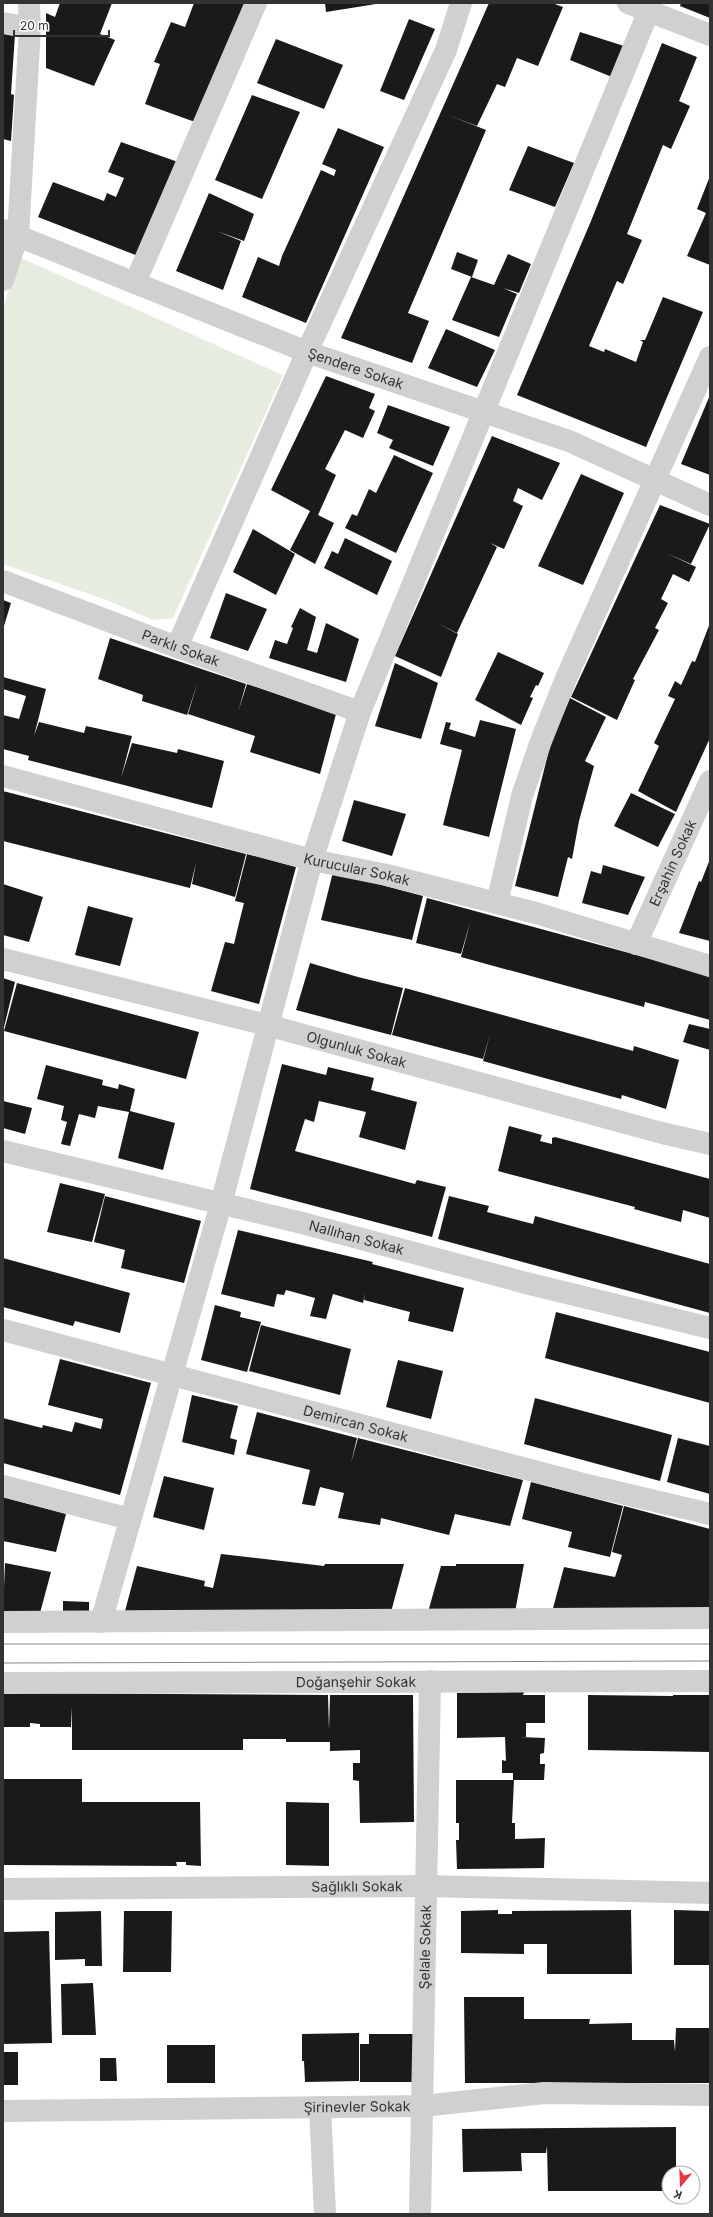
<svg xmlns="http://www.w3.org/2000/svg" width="713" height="2217" viewBox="0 0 713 2217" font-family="Inter,sans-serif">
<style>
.park{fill:#e6ecdf}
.building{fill:#1a1a1a}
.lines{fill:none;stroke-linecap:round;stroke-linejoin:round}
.street{stroke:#d0d0d0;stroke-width:22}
.tram{stroke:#888;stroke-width:1}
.labels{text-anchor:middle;stroke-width:4;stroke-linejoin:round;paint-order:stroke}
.street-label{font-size:14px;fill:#333;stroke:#fff}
</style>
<rect width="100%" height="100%" fill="#fff"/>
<polygon class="park" points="19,257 283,375 173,618 153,620 109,601 3,564 3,308"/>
<g class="building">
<polygon points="60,3 112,3 100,34 115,40 94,86 46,68 46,13 55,17"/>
<polygon points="194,3 248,3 195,122 145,104 160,64 154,62 171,22 185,27"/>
<polygon points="325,3 376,3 376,4 326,12"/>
<polygon points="489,3 552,3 563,7 538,66 517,58 505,87 497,84 477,126 448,115 486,130 408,313 429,321 412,363 341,338"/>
<polygon points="681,3 710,3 710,18 680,6"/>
<polygon points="409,19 435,29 404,100 380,91"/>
<polygon points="3,31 15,34 11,94 14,95 11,141 3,139"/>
<polygon points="580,32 624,46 612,77 570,60"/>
<polygon points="276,39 343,65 324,109 257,83"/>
<polygon points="662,43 697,57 679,101 690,106 671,149 663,145 627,234 642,240 623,284 617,281 589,346 604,352 605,349 636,362 643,342 640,340 645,340 663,297 703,312 646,447 517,395 591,221"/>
<polygon points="252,95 300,112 262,199 215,180"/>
<polygon points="338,128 384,147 306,323 242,297 258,257 279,266 282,256 321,170 334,176 336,170 322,164"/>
<polygon points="121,142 178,162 138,256 38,217 53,182 104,201 107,193 116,197 124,178 108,172"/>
<polygon points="528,146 574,163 555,207 509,190"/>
<polygon points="710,176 710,265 687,256 706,213 697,209"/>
<polygon points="209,193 254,214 244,241 217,231 241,241 223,290 176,271"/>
<polygon points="457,252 478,260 472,277 451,269"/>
<polygon points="508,254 531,264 519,293 503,288 517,294 499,337 452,320 471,277 494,285"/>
<polygon points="446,329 495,350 477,387 428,368"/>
<polygon points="326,376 375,394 369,408 375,411 363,438 345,430 325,469 336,475 318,515 334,523 315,564 290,550 310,511 271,490"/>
<polygon points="710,395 710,475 681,464"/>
<polygon points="388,405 450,427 433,466 389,448 393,440 377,433"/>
<polygon points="492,436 560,463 542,500 518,488 513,501 523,506 504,549 490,543 497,547 457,633 437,623 458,634 441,677 395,656"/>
<polygon points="394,455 433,473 396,553 345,528 352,514 357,516 369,489 376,493"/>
<polygon points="581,474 624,493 583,585 538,566"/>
<polygon points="660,505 710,524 691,564 666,553 696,567 689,582 673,574 661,599 668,603 655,628 659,630 633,679 635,680 617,720 571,697"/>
<polygon points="253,529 295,554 276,595 233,572"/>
<polygon points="345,538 392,561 377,595 324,568 332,551 338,554"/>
<polygon points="226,593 267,609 248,651 210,638"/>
<polygon points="3,600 11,603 3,629"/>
<polygon points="300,608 316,617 307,650 317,653 326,623 359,639 346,682 269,658 275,640 287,644 293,628 291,627"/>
<polygon points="710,623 710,738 676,812 638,791 659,746 654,743 675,699 668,696 675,681 681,685 692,661 695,662"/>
<polygon points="110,638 246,684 238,712 247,684 336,714 320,774 250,752 255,736 188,714 198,681 187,715 142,701 143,695 98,679"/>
<polygon points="498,652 544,673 538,686 536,685 530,697 533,698 521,725 475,700"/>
<polygon points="395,663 438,683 421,739 375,726"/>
<polygon points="3,677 46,689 34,736 39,722 84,733 86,726 132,736 121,778 132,743 177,753 178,749 224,761 212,808 28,760 29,756 3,749 3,715 19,719 26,696 3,689"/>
<polygon points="570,698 606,717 585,761 594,766 579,821 572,859 568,857 558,897 515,886 551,742"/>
<polygon points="480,720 516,729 489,837 443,825 462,750 440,744 446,722 451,723 449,729 475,737"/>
<polygon points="3,791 246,854 235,897 192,884 196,863 190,888 3,841"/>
<polygon points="631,793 675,814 658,847 614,826"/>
<polygon points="354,800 406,814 392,856 342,841"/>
<polygon points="247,854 296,867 259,1004 211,991 225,942 234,944 239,923 244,903 235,901"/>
<polygon points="710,859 710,941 679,933 699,881 701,882"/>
<polygon points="603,865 645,877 628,915 582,903 591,871 601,874"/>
<polygon points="333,872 423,896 412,940 321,920"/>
<polygon points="3,884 43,897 29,942 3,935"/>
<polygon points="427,898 710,975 710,1020 645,1002 644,1007 461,957 471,919 461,954 416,943"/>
<polygon points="88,906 133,918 120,966 75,955"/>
<polygon points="310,963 358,977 403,988 391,1035 296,1010"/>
<polygon points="3,978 15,982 4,1027 3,1027"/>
<polygon points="17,983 199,1032 186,1079 4,1031"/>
<polygon points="405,988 633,1051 634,1046 679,1060 666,1109 622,1095 621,1099 483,1061 490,1034 483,1059 392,1035"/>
<polygon points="689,1024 710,1029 710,1050 683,1042"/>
<polygon points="282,1064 326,1075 328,1067 374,1078 371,1090 417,1102 405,1150 359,1137 366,1112 319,1101 314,1122 305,1119 295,1151 415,1184 417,1180 446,1187 432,1237 250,1189"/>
<polygon points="46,1065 103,1080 102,1085 118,1089 119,1084 135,1089 130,1111 175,1123 163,1170 118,1158 129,1112 98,1106 95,1118 79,1114 70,1146 61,1144 67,1122 61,1120 64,1106 37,1099"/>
<polygon points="3,1101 32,1108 25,1134 3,1128"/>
<polygon points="509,1126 542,1135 540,1141 552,1144 552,1138 555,1137 710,1179 710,1218 683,1210 681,1222 634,1209 635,1207 498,1171"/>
<polygon points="60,1183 105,1194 92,1242 47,1232"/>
<polygon points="105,1196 201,1221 184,1283 121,1268 125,1250 94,1242"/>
<polygon points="449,1196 489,1206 487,1212 533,1224 535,1216 710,1264 710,1313 438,1239"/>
<polygon points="238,1230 373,1262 372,1264 464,1288 453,1332 408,1321 410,1312 364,1300 365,1293 363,1303 333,1294 326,1319 310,1316 315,1298 286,1290 284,1295 277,1294 274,1307 221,1294"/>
<polygon points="3,1258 130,1293 120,1333 75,1321 73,1326 3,1307"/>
<polygon points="215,1305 241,1312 240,1317 261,1322 247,1372 201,1360"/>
<polygon points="556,1312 710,1352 710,1403 545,1358"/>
<polygon points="261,1325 351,1349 340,1395 249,1371"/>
<polygon points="60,1359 151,1383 120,1495 3,1463 3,1418 42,1428 43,1425 72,1432 75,1422 101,1429 103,1419 48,1405"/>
<polygon points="398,1360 443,1371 431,1419 386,1407"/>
<polygon points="192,1395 238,1406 230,1438 237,1440 234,1455 182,1442"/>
<polygon points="535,1398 672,1435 660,1481 524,1444"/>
<polygon points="257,1412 357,1438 351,1463 358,1438 523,1480 510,1526 455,1514 449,1535 381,1518 380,1525 338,1518 344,1493 320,1487 315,1506 302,1504 310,1470 246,1454"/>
<polygon points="678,1438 710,1446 710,1494 667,1482"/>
<polygon points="164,1476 214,1488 204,1530 153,1517"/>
<polygon points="531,1482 623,1506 610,1557 568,1547 572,1532 522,1519"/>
<polygon points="3,1497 66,1514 56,1552 3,1541"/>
<polygon points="624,1506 710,1529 710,1612 552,1612 564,1567 615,1577 622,1555 612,1552"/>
<polygon points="221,1554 324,1566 325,1564 404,1564 391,1612 125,1611 137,1566 205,1581 204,1586 213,1588"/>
<polygon points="5,1563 51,1572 40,1613 3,1611"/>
<polygon points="456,1564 524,1564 515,1612 428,1612 441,1566 456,1566"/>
<polygon points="63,1601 89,1602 89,1613 63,1613"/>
<polygon points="524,1692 523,1695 545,1695 545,1723 526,1723 526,1737 519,1737 545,1738 544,1753 540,1754 540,1764 545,1764 544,1780 514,1780 512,1823 515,1823 515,1839 545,1838 544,1868 457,1869 456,1840 459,1840 459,1823 456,1823 456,1780 513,1780 513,1773 502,1773 502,1760 506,1761 505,1737 457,1738 457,1693"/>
<polygon points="3,1693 328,1695 329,1730 330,1695 413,1695 414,1822 360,1823 359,1781 353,1780 353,1763 360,1763 360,1750 330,1751 330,1742 286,1742 286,1739 243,1739 243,1750 72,1750 72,1707 71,1727 40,1727 40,1724 30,1723 30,1727 3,1727"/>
<polygon points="588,1695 673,1696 673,1708 673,1695 710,1695 710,1752 588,1750"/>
<polygon points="3,1779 82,1779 82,1802 200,1802 201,1866 186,1865 186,1862 176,1862 177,1866 3,1865"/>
<polygon points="286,1802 329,1803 329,1866 286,1865"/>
<polygon points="498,1910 498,1914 512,1914 512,1911 631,1910 632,1974 547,1974 547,1944 524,1944 524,1954 461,1953 461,1911"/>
<polygon points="674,1910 710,1911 710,1965 674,1965"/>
<polygon points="101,1911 102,1966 85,1966 85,1959 55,1960 55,1912"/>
<polygon points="124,1911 172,1911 171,1972 123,1972"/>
<polygon points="49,1931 52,2043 3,2044 3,1932"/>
<polygon points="93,1983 96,2035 62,2035 61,1984"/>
<polygon points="464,1997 524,1997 524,2019 590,2019 589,2024 632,2023 632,2040 674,2040 675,2052 676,2028 710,2028 710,2083 465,2083"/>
<polygon points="359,2033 359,2081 305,2082 304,2061 302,2061 302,2034"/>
<polygon points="369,2034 417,2034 417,2082 360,2082 360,2044 369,2044"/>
<rect x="167" y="2045" width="48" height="38"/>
<rect x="3" y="2052" width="15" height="33"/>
<polygon points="100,2058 116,2058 117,2081 100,2081"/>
<polygon points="676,2127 676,2173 669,2173 669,2191 548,2191 547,2146 546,2153 521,2153 522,2171 463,2172 462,2129"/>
</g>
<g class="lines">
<g class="street">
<polyline points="628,3 710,35"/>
<polyline points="3,23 30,28"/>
<path id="s1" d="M3,230L307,352L569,441L710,505"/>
<polyline points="3,280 18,235 30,28 29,3"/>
<polyline points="135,283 256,3"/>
<path id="s2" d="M3,581L177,647L360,712"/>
<polyline points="177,647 307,352 446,50 461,3"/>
<path id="s3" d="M3,776L312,860L387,875L536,913L710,966"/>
<polyline points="497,903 522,796 541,741 567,676 710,357"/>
<path id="s4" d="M636,944L710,781"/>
<path id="s5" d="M3,959L267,1025L662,1133L710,1144"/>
<path id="s6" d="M3,1151L302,1223L526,1283L710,1328"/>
<path id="s7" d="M3,1330L583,1484L710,1514"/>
<polyline points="3,1486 130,1519"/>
<polyline points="3,1622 710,1618"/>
<polyline points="101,1622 221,1204 312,860 360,712 652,3"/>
<path id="s8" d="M3,1683L710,1681"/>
<path id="s9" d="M3,1889L425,1886L710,1893"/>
<polyline points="320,2107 325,2214"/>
<path id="s10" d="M3,2111L422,2106L544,2093L710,2095"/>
<path id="s11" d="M420,2214L430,1681"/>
</g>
<g class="tram">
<polyline points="3,1644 710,1644"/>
<polyline points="3,1663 710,1661"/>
</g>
</g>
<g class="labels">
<g class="street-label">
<text dy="5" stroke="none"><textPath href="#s1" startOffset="379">Şendere Sokak</textPath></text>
<text dy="5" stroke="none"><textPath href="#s2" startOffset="190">Parklı Sokak</textPath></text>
<text dy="5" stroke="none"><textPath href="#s4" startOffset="89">Erşahin Sokak</textPath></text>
<text dy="5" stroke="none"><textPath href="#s3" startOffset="366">Kurucular Sokak</textPath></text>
<text dy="5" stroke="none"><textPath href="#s5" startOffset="365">Olgunluk Sokak</textPath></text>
<text dy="5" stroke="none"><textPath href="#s6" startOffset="364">Nallıhan Sokak</textPath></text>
<text dy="5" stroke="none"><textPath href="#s7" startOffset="365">Demircan Sokak</textPath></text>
<text dy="5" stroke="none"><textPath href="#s8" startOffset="353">Doğanşehir Sokak</textPath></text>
<text dy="5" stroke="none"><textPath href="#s9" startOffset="354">Sağlıklı Sokak</textPath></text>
<text dy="5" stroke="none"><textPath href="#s11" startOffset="267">Şelale Sokak</textPath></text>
<text dy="5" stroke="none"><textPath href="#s10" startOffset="354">Şirinevler Sokak</textPath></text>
</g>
</g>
<rect width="713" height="2217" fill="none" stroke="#333333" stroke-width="8"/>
<g transform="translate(681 2185) rotate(199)"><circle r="19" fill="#ffffff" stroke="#adadad"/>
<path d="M0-3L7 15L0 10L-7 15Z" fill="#e63946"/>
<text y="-6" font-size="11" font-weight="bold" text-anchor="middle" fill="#333333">K</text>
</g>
<path d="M14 30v6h95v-6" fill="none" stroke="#333333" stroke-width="2"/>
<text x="20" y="30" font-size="12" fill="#333333" stroke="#ffffff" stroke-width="3" paint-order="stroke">20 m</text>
</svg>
